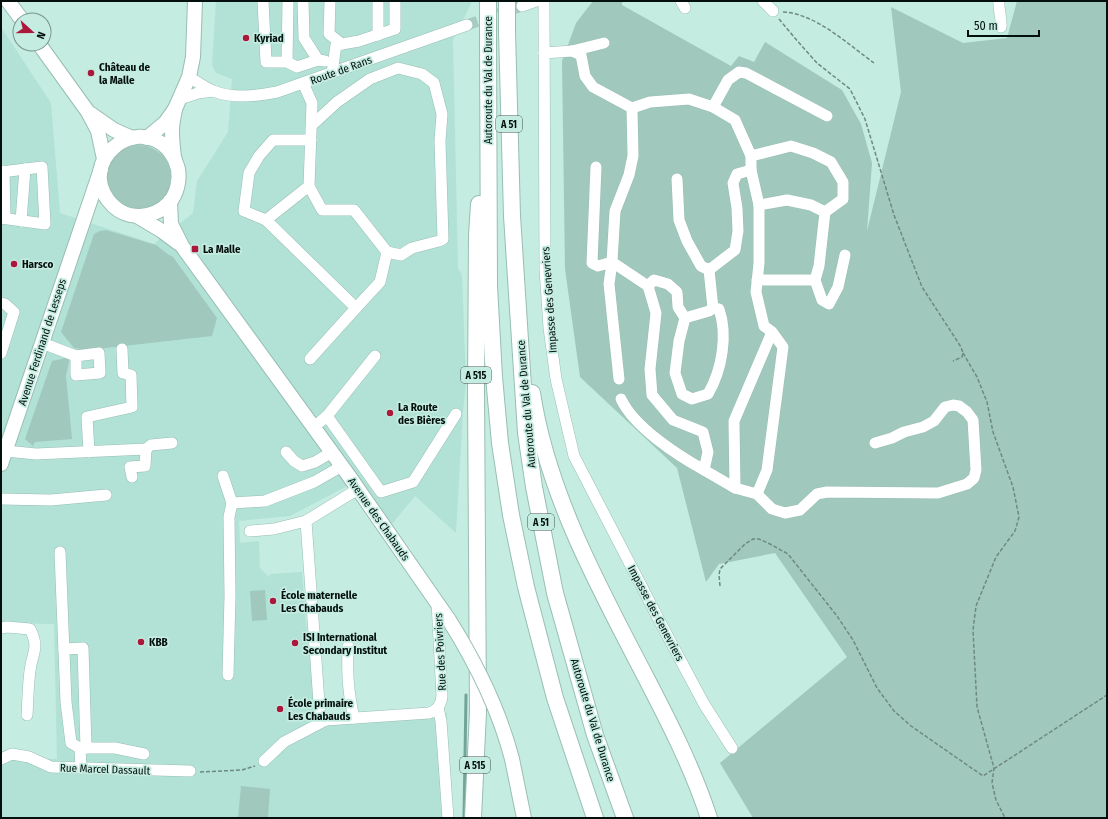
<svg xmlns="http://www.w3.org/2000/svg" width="1108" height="819" viewBox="0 0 1108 819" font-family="'Fira Sans Condensed',sans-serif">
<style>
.built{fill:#b1e2d5}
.green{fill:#a0c8bd}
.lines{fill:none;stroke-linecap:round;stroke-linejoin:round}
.stream{stroke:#72a598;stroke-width:3}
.minor-tunnel{stroke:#a8cbc1;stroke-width:11;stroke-dasharray:11 5.5;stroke-linecap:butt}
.minor-casing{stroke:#98beb4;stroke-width:12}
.major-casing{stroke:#98beb4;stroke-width:16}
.highway-casing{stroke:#98beb4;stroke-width:18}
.path{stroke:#6e8981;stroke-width:1.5;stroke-dasharray:4 2;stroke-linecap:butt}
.minor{stroke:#fff;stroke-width:11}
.major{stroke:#fff;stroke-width:14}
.highway{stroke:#fff;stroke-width:16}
.major-bridge-casing{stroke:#98beb4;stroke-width:16;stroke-linecap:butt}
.highway-bridge-casing{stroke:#98beb4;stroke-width:18;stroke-linecap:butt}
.major-bridge{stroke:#fff;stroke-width:14}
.highway-bridge{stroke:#fff;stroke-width:16}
.poi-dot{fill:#ac173c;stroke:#c5ece1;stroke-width:1.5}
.labels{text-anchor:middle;stroke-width:3.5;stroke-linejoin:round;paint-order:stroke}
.shield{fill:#c5ece1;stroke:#3d514c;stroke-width:1}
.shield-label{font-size:10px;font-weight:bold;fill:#030f0c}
.poi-label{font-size:11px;font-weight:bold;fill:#030f0c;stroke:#c5ece1;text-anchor:start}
.street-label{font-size:11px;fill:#030f0c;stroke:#c5ece1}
</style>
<rect width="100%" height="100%" fill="#c5ece1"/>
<polygon class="built" points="216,1 471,1 471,4 453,40 458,268 462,275 466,382 463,412 456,533 415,496 392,524 359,480 290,516 239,521 240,543 259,541 260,565 259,567 269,577 270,574 302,572 306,625 308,635 308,653 311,655 313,689 313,715 309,726 447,713 448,774 453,818 1,818 1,757 57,759 54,624 1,623 1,27 51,103 60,213 154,244 193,213 197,181 228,132 232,79 216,73 212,65"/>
<g class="green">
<polygon points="593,1 622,1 622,5 731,66 739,56 754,62 765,42 842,90 861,124 872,163 867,231 901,92 891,7 963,43 1007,38 1017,1 1107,1 1107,818 753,818 720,763 847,657 775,553 719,564 706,582 677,468 580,377 565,269 562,61 576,23"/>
<circle cx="139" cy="177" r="32"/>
<polygon points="106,230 156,245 169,255 173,257 217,318 212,336 88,350 74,348 61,332 94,234 100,231"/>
<polygon points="70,357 66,376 72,439 35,442 33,446 25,439 52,361"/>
<polygon points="265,590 267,620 252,621 250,591"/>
<polygon points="241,786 270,789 268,818 238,818"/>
</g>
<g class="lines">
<polyline class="stream" points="464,818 466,695"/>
<polyline class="minor-tunnel" points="467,25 522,6"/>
<g class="minor-casing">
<g id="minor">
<polyline points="263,1 266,62 287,62 297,67 318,60"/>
<polyline points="303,1 304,38 318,60 325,61"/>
<polyline points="330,1 329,34 342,44"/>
<polyline points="544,1 545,269 549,328 556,379 574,456 659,620 704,704 732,748"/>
<polyline points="681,1 685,8"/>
<polyline points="763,1 773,11"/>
<path d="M999,1C998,9 1002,18 1001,27"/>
<polyline points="522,6 536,1"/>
<polyline points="378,35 378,1"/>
<polyline points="572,51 581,55 585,76 593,87 632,108 633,156 629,175 615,211 612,262 648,286 656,313 650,369 652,395 673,420 703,432 708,452 704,470 735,488 757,494 772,509 785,513 800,510 817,494 827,492 938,493 967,484 974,478 976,470 973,420 967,412 959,406 953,405 945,407 934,421 923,427 904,432 892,438 875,443"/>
<polyline points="544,53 572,51 604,43"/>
<polyline points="287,62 288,1"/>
<polyline points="332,73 336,45 359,41 395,29 395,1"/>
<path d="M189,77C196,81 204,87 213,91C234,99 255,96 277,92L467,25"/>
<polyline points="303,83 312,103 309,186 266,220 356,308 310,359"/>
<polyline points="180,99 198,93 213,91"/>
<polyline points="713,107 728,80 739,72 746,73 827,116"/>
<polyline points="632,108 650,102 689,99 713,107 735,120 751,156 751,170 759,205 759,263 756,292 764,326 772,332 783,347 767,470 757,494"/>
<polyline points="312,125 337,102 370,79 398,68 422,74 434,83 442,114 440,141 443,239 439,241 412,248 401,255 387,252"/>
<polyline points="751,156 791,146 813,153 831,162 843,182 843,199 825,212"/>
<polyline points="596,167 592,263 598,266 612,262 609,284 619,379"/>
<polyline points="4,171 5,218"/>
<polyline points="1,172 42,167 45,224 1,218"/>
<polyline points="677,179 679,220 687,241 701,266 709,270 735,250 738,231 737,208 733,183 737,174 751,170"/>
<polyline points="309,186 322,210 354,210 387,252 380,282 356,308"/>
<polyline points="759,205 787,200 811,205 825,212 819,266 815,280"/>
<polyline points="266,220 244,211 249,173 259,156 273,140 311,140"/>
<polyline points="21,221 25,169"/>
<polyline points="709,270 713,308"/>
<polyline points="757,280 815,280 822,300 829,304 838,287 845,255"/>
<path d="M648,286L654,280L668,284L677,292L678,307L685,318L679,341L675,373L682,394L692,399L708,394C722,370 728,335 719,309L713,308L709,311L685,318"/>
<polyline points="1,303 5,304 14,312 1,353"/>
<polyline points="42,343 76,356 76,375 100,373 99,353 76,356"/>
<path d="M621,399C634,427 677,455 704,470"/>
<polyline points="327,416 381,492 413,482 456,414"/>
<polyline points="314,427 327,416 375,356"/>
<polyline points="6,451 36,454 146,449 151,445 172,443"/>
<polyline points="89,452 87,417 132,407 131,375 123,373 122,349"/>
<polyline points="286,452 294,461 302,466 315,462 332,452"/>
<polyline points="223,476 232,503 265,501 314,482 342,466"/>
<polyline points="132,477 130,467 145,466 146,449"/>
<polyline points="735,488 734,421 772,332"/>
<path d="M358,489L306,521L320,717L326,720L429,713C438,710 441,705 442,696L437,602"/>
<polyline points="1,499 51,500 106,495"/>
<polyline points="250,531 274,529 306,521"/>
<polyline points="60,552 66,702 71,743 80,748"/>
<path d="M1,628L7,627L30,629C40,649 32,652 30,671C28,685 28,700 27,715"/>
<path d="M348,646C347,674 348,692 354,718"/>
<polyline points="64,649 83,648 86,748"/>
<polyline points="228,675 230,596 229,517 232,503"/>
<polyline points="438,708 441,721 448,818"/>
<polyline points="1,759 12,754 29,757 51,767 190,771"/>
<polyline points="264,761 284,742 326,720"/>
<polyline points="81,768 80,748 115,748 144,754"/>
</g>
</g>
<g class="major-casing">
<g id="major">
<polyline points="8,1 22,20"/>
<polyline points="39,44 88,112 98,131 104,159"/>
<polyline points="91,114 114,130 132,138"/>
<polyline points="147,138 165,123 175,109 189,77 193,57 195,1"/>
<path d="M174,158C172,155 170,151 167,148C133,115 79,162 108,200C114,208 121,213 130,215C145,218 159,213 169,203C177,194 180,180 178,169C177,165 175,161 174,157C173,149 172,139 172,130C172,123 174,116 175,109"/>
<polyline points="170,201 171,224 182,246 349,476 449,620"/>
<polyline points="137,216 162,231 178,243"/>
<polyline points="1,464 101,169"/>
<polyline points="512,759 524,818"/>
</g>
</g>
<g class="highway-casing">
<g id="highway">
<polyline points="507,32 512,216 526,433 534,487 555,593 595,735 625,818"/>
<polyline points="488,38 489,286 494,377 500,443 511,515 526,587 555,698 595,818"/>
<path d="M532,393C547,491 596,582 642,670C667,718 692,766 709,818"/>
<polyline points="473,818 478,712 476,390 477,235 479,204"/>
</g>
</g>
<g class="path">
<path d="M783,12C815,13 849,45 874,63"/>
<polyline points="779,19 794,37 817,63 850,89 865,119 894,215 922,287 961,347 963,353 962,357 953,361"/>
<polyline points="963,353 977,377 987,402 993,432 1013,487 1019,517 1015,531 996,557 976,606 973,630 977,707 994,768 992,783 996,800 1005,818"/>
<polyline points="720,586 719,575 720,569 745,544 753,539 759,539 770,544 788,554 837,616 853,640 877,688 894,711 911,726 983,776 1107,695"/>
<polyline points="200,772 242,770 255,766"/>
</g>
<use href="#minor" class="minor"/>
<use href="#major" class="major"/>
<use href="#highway" class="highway"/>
<g class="major-bridge-casing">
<path id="major-bridge" d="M449,620C476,663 499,709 512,759"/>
</g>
<g class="highway-bridge-casing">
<g id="highway-bridge">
<polyline points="488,1 488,38"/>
<polyline points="507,32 507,1"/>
</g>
</g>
<use href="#major-bridge" class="major-bridge"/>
<use href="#highway-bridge" class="highway-bridge"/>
</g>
<g class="poi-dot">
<circle cx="246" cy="38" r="4"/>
<circle cx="91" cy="73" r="4"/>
<rect x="191" y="245" width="8" height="8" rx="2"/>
<circle cx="14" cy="264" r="4"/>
<circle cx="390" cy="413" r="4"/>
<circle cx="273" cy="601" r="4"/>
<circle cx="141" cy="642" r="4"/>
<circle cx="295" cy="643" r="4"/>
<circle cx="280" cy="709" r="4"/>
</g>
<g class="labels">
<g class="shield">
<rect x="496" y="116" width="26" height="16" rx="3"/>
<rect x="461" y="367" width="30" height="16" rx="3"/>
<rect x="528" y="514" width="26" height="16" rx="3"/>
<rect x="460" y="757" width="30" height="16" rx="3"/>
</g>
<g class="shield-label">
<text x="509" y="128">A 51</text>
<text x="476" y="379">A 515</text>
<text x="541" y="526">A 51</text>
<text x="475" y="769">A 515</text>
</g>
<g class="poi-label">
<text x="254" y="42">Kyriad</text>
<text x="99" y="71">Château de<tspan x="99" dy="13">la Malle</tspan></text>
<text x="203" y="253">La Malle</text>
<text x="22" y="268">Harsco</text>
<text x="398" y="411">La Route<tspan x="398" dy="13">des Bières</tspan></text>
<text x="281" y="599">École maternelle<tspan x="281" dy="13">Les Chabauds</tspan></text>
<text x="303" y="641">ISI International<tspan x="303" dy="13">Secondary Institut</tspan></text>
<text x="149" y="646">KBB</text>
<text x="288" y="707">École primaire<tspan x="288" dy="13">Les Chabauds</tspan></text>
</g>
<g class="street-label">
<text transform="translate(341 70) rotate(-20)" y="4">Route de Rans</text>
<text transform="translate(488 80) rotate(-90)" y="4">Autoroute du Val de Durance</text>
<text transform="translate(549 300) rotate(-94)" y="4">Impasse des Genevriers</text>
<text transform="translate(42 342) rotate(-72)" y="4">Avenue Ferdinand de Lesseps</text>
<text transform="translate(526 404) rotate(-95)" y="4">Autoroute du Val de Durance</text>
<text transform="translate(379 519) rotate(55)" y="4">Avenue des Chabauds</text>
<text transform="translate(656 613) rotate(62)" y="4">Impasse des Genevriers</text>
<text transform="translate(440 652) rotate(-93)" y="4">Rue des Poivriers</text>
<text transform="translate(593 720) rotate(73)" y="4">Autoroute du Val de Durance</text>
<text transform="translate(105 769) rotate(2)" y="4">Rue Marcel Dassault</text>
</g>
</g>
<rect width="1108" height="819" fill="none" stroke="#030f0c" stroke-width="4"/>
<g transform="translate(32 32) rotate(111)"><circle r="19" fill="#c5ece1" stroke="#77948c"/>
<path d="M0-3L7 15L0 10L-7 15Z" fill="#ac173c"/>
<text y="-6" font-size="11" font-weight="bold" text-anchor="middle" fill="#030f0c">N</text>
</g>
<path d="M968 30v6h71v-6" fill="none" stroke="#030f0c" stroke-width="2"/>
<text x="974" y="30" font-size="12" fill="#030f0c" stroke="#c5ece1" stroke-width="3" paint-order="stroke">50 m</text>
</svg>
